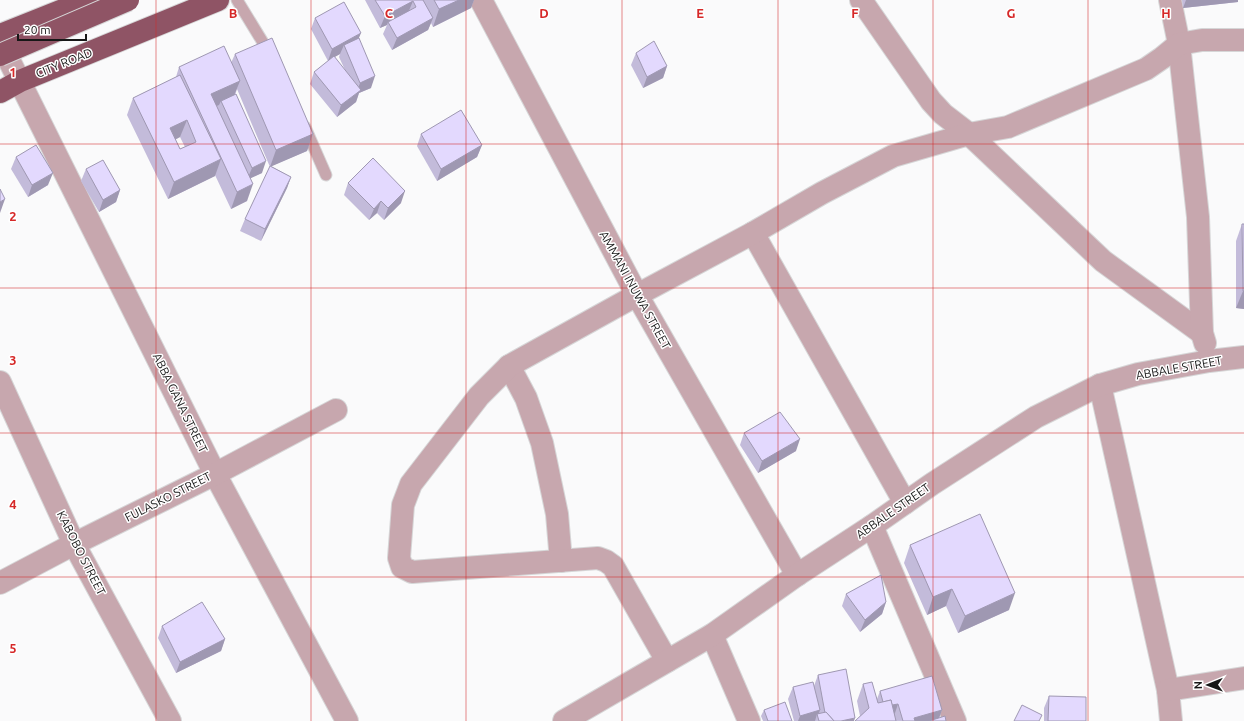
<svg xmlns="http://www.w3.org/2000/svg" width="1244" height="721" viewBox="0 0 1244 721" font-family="Ubuntu,sans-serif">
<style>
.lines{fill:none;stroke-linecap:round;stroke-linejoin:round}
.service-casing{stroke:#d6d6d7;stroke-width:13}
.minor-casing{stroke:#d6d6d7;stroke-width:24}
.trunk-casing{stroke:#d6d6d7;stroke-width:24}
.service{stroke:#c7a7ae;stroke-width:11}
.minor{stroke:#c7a7ae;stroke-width:22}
.trunk{stroke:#8f5465;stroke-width:22}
.trunk-bridge-casing{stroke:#d6d6d7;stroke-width:24;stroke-linecap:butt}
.trunk-bridge{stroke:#8f5465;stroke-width:22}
.wall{fill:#c3bbda;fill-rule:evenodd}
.shaded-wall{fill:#9f98b2}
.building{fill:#e3d9fe;stroke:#9f98b2;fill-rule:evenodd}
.grid{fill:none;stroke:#d62828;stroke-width:1;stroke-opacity:0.55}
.labels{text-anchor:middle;stroke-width:3;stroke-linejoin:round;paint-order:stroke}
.street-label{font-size:12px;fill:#171717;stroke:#fff}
.grid-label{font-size:13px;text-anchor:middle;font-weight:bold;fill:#d62828;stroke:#fff;stroke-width:3;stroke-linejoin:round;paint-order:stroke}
</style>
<rect width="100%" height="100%" fill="#fafafb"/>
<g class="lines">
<g class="service-casing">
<g id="service">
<polyline points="237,0 270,54"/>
<polyline points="305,127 326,175"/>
</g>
</g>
<g class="minor-casing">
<g id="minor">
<polyline points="481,0 637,295 797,575"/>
<polyline points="861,0 931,101 943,114 969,134 1103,261 1202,333"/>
<polyline points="1170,0 1179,44 1198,217 1202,333 1205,343"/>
<polyline points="0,42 215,474 347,721"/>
<polyline points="753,233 905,503"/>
<polyline points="509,366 526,398 542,443 557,514 561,561"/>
<polyline points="0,382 74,544 170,721"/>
<polyline points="1100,385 1168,690 1171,721"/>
<polyline points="872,526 955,721"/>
<polyline points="0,583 74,544 215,474 336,410"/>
<polyline points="712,635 749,721"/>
<polyline points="667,661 613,566 606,561 598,558 412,572 402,567 399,558 403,505 411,484 479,396 509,366 637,295 753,233 822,193 893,156 969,134 1008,127 1146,69 1162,58 1179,44 1202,40 1244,40"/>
<polyline points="1168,690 1244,678"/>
<polyline points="564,721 712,635 797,575 872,526 932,484 1036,417 1100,385 1138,374 1209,361 1244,357"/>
</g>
</g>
<g class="trunk-casing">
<g id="trunk">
<polyline points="0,35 88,0"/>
<polyline points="0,92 20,81 218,0"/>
</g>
</g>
<use href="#service" class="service"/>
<use href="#minor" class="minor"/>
<use href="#trunk" class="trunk"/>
<g class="trunk-bridge-casing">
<polyline id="trunk-bridge" points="0,55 128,0"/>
</g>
<use href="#trunk-bridge" class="trunk-bridge"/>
</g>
<g class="wall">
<polygon points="365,0 474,0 471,8 433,27 431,23 428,30 392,50 383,34 387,25 380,28"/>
<polygon points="1182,0 1238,0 1238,2 1183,8"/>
<path d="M315,18L359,38L371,88L359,93L356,102L337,117L310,84L314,72L328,61L311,29ZM340,54L339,57L345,70L334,57Z"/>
<polygon points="636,53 667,66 663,78 643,88 631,65"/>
<path d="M235,54L313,134L307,151L271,166L291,177L287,188L261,241L240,231L245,219L270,167L237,89L235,95L262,173L250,178L247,201L231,209L215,175V176L168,199L127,115L133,98L176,77L179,67L231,63ZM180,137L185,147L180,149L175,140Z"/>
<polygon points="421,134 482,145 477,157 437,181 417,146"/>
<polygon points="16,157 48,185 28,197 11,169"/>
<polygon points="86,169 120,190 116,202 99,212 81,181"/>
<polygon points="348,183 401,203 384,220 377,213 369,220 344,195"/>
<polygon points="1242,224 1244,224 1244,309 1236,308 1236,241"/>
<polygon points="744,433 796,451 758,473 740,445"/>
<polygon points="910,545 1009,610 958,633 946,606 927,615 904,563"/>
<polygon points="846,594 886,602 882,614 860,632 842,606"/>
<polygon points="162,626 225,639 221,651 176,673 158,638"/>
<polygon points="818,675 854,721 794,721 788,699 793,687 814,686"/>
<polygon points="863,684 877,699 880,691 942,710 939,718 946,721 855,721 860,716 857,701"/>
<polygon points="1049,696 1086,721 1044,721 1044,708"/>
<polygon points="764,710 792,721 763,721 761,716"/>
</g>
<g class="shaded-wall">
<polygon points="459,0 474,0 471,8 433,27 439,9"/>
<polygon points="1186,0 1238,0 1238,2 1183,8"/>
<polygon points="413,1 408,13 388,22 387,25 380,28 385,16"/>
<polygon points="433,18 428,30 392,50 397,38"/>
<polygon points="361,33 356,45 344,45 340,54 328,61 332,49"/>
<polygon points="667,66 663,78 643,88 647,77"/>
<polygon points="375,76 371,88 359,93 356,102 337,117 341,105 356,94 360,83"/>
<polygon points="240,81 233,98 221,101 219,105 205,111 211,94"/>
<polygon points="187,120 180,137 164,145 170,128"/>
<polygon points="313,134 307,151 270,167 276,150"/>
<polygon points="482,145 477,157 437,181 441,169"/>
<polygon points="221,159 215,176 168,199 174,182"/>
<polygon points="266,161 262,173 247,180 252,168"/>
<polygon points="53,173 48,185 28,197 32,185"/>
<polygon points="291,177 287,188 261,241 265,229"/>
<polygon points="253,184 247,201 231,209 237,192"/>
<polygon points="120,190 116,202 99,212 103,200"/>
<polygon points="405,191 401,203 384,220 388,208"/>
<polygon points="5,199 0,213 0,202"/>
<polygon points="381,201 377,213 369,220 374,209"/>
<polygon points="1243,291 1244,291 1244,309 1236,308"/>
<polygon points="800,439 796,451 758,473 762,461"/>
<polygon points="952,589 946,606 927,615 933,597"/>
<polygon points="1015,593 1009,610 958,633 965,616"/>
<polygon points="886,602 882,614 860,632 865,620"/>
<polygon points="225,639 221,651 176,673 180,662"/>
<polygon points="898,704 894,716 884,707"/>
<polygon points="820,710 818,716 817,714 815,721 798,721 800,716"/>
<polygon points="942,710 938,721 913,721 914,718"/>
<polygon points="855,718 854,721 841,721"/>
</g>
<g class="building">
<polygon points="375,0 423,0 433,18 397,38 388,22 416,7 413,1 385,16"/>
<polygon points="434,0 459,0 439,9"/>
<polygon points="344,2 361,33 332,49 315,18"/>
<polygon points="272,38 313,134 276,150 235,54"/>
<polygon points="359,38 375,76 360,83 344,45"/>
<polygon points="654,41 667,66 647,77 636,53"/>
<polygon points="224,46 240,81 211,94 253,184 237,192 179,67"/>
<polygon points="334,56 361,90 341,105 314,72"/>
<path d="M180,75L221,159L174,182L133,98ZM187,120L196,142L180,149L170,128Z"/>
<polygon points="236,94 266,161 252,168 221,101"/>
<polygon points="461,110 482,145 441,169 421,134"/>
<polygon points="36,145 53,173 32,185 16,157"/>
<polygon points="373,158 405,191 388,208 381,201 374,209 348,183"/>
<polygon points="103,160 120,190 103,200 86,169"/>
<polygon points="270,166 291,177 265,229 245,219"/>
<polygon points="0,189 5,199 0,202"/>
<polygon points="1242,224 1244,224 1244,291 1243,291"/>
<polygon points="780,412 800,439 762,461 744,433"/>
<polygon points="980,514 1015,593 965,616 952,589 933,597 910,545"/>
<polygon points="881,575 886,602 865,620 846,594"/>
<polygon points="202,602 225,639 180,662 162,626"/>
<polygon points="846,669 855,718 841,721 834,721 826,712 825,713 818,675"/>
<polygon points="932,676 942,710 914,718 915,721 903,721 898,704 892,705 891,700 883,702 880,691"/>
<polygon points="813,682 820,710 800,716 793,687"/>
<polygon points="872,682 878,703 891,700 896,721 855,721 869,708 863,684"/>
<polygon points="1049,696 1086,697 1086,721 1048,721"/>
<polygon points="785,702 792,721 768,721 764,710"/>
<polygon points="1022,705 1042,715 1039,721 1014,721"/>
<polygon points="826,712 834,721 819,721 817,714"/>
<polygon points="945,716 946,721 929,721"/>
</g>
<path class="grid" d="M156,0V721M311,0V721M466,0V721M622,0V721M778,0V721M933,0V721M1088,0V721M0,144H1244M0,288H1244M0,433H1244M0,577H1244"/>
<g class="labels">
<g class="street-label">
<text transform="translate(64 63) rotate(-22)" y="4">CITY ROAD</text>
<text transform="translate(635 290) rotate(61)" y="4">AMMANI INUWA STREET</text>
<text transform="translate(1179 368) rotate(-10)" y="4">ABBALE STREET</text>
<text transform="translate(180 403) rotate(64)" y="4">ABBA GANA STREET</text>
<text transform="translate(168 497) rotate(-27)" y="4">FULASKO STREET</text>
<text transform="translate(893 511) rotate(-35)" y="4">ABBALE STREET</text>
<text transform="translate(81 553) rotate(63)" y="4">KABOBO STREET</text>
</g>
</g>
<g class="grid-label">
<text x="233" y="18">B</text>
<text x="389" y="18">C</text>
<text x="544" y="18">D</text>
<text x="700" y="18">E</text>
<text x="855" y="18">F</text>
<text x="1011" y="18">G</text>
<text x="1166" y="18">H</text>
<text x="13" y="77">1</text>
<text x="13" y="221">2</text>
<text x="13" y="365">3</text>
<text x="13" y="509">4</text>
<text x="13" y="653">5</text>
</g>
<g transform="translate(1208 685) rotate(269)" stroke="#ffffff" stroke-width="3" paint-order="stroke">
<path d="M0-3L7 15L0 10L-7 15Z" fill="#171717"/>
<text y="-6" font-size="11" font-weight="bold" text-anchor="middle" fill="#171717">N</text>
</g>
<path d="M18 34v6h68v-6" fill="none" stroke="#171717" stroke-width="2"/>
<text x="24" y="34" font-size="12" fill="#171717" stroke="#ffffff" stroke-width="3" paint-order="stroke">20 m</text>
</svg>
